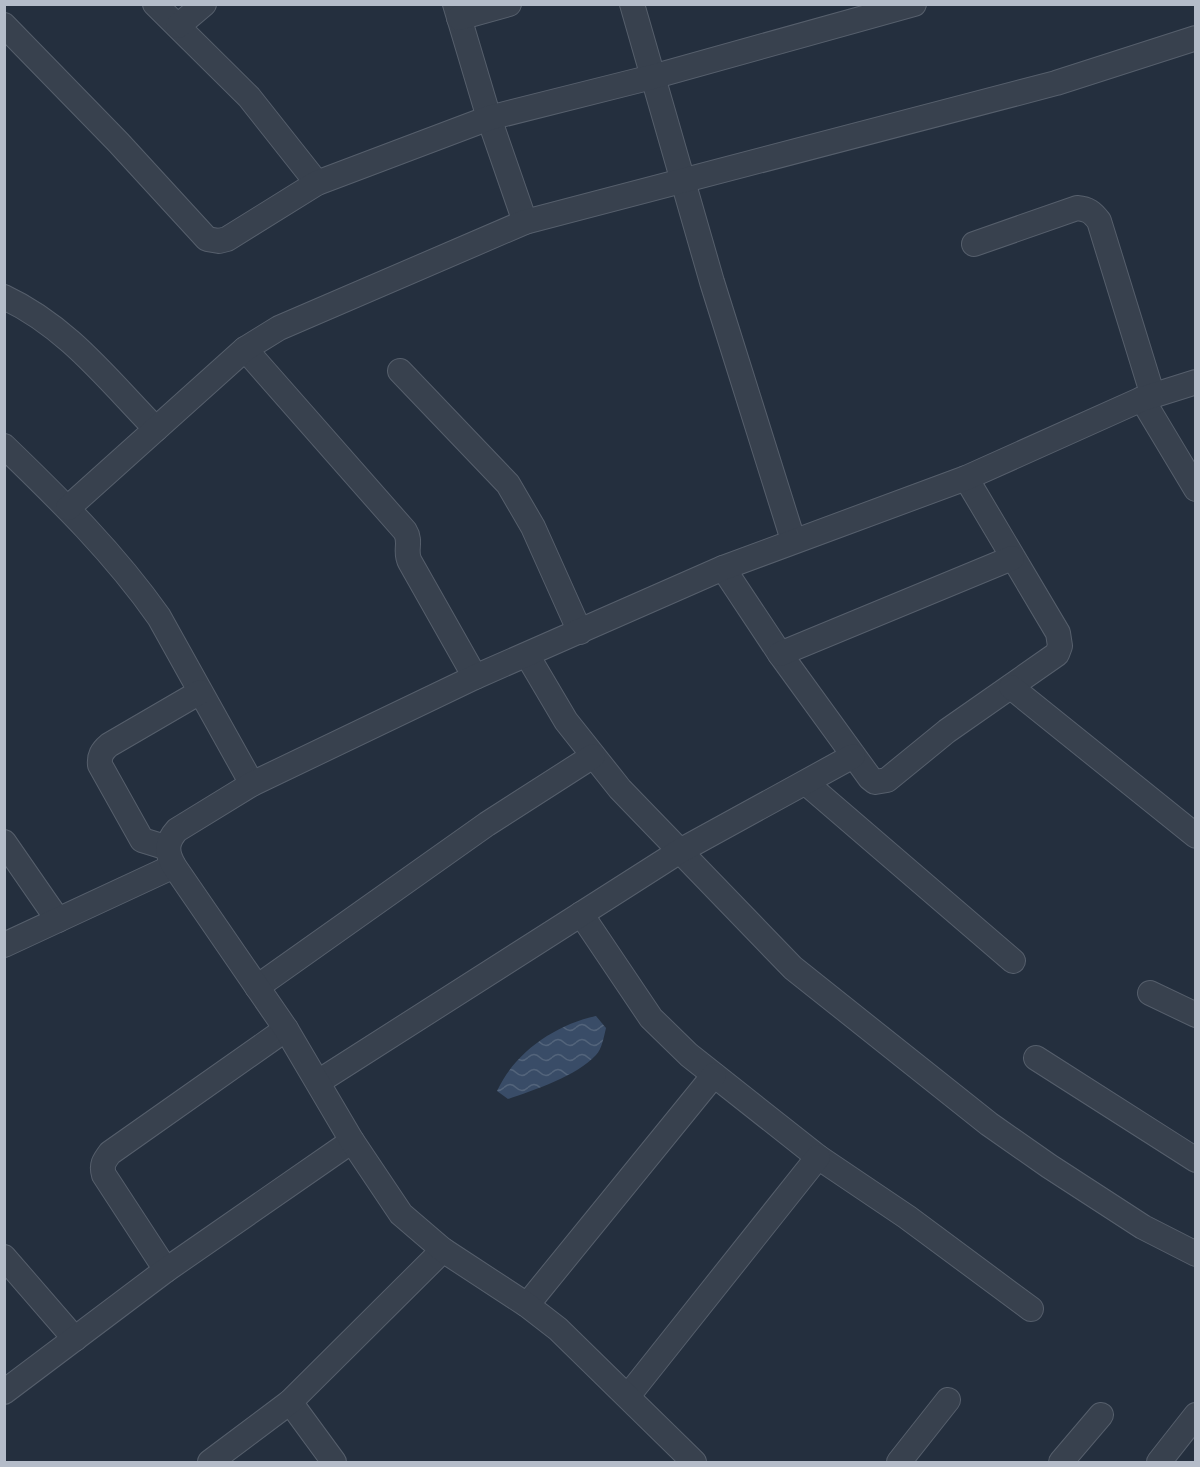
<svg xmlns="http://www.w3.org/2000/svg" width="1200" height="1467" viewBox="0 0 1200 1467" font-family="'Alegreya Sans',sans-serif">
<style>
.water{fill:url(#water-waves)}
.lines{fill:none;stroke-linecap:round;stroke-linejoin:round}
.minor-casing{stroke:#565f6c;stroke-width:26}
.minor{stroke:#38414e;stroke-width:24}
</style>
<defs>
<pattern id="water-waves" width="16" height="10" patternUnits="userSpaceOnUse" patternTransform="scale(1.5)"><rect width="16" height="10" fill="#394c67"/><path d="M0 5q4-4 8 0t8 0" fill="none" stroke="#53647b"/></pattern>
</defs>
<rect width="100%" height="100%" fill="#242f3e"/>
<path class="water" d="M596,1016L606,1028C604,1036 602,1049 596,1055C577,1076 534,1090 508,1099L497,1091C515,1052 555,1025 596,1016Z"/>
<g class="lines">
<g class="minor-casing">
<g id="minor">
<polyline points="155,4 249,97 317,183"/>
<polyline points="455,4 489,118 525,222"/>
<polyline points="632,4 712,282 793,540"/>
<polyline points="459,18 509,4"/>
<polyline points="4,25 118,142 207,239 219,241 227,239 317,183 489,118 652,77 914,4"/>
<polyline points="178,26 204,4"/>
<path d="M974,244L1077,208C1088,209 1092,212 1099,221L1153,396"/>
<path d="M4,297C68,327 108,380 156,429"/>
<path d="M245,349L405,531C412,542 404,551 410,562L475,677"/>
<polyline points="400,371 508,484 533,527 580,632"/>
<polyline points="1142,399 1196,489"/>
<path d="M4,446C60,500 114,553 159,617L252,784"/>
<polyline points="68,508 245,349 279,328 525,222 1056,83 1196,38"/>
<polyline points="723,568 780,654 870,778 875,782 887,780 947,731 1057,654 1060,646 1058,633 966,478"/>
<polyline points="780,654 1012,558"/>
<polyline points="527,655 566,721 620,789 793,968 989,1124 1049,1166 1143,1227 1196,1254"/>
<polyline points="1011,687 1196,836"/>
<polyline points="806,783 1013,961"/>
<polyline points="4,842 58,920"/>
<path d="M168,848L142,840L100,765C99,756 102,751 109,745L200,692"/>
<polyline points="581,914 651,1018 689,1055 818,1157 907,1217 1031,1309"/>
<polyline points="4,945 174,866"/>
<polyline points="257,987 487,824 593,756"/>
<polyline points="1150,993 1196,1015"/>
<polyline points="1036,1058 1196,1160"/>
<polyline points="318,1082 680,851 853,756"/>
<polyline points="4,1257 75,1339"/>
<path d="M166,1270L104,1175C101,1165 104,1161 110,1153L286,1029"/>
<polyline points="527,1305 714,1075"/>
<polyline points="4,1392 166,1270 352,1141"/>
<polyline points="628,1396 818,1157"/>
<polyline points="290,1402 334,1462"/>
<polyline points="210,1462 290,1402 443,1250"/>
<path d="M694,1462L558,1329L527,1305L443,1250L401,1214L352,1141L286,1029L174,866C166,852 166,842 177,830L252,784L475,677L723,568L966,478L1142,399L1196,382"/>
<polyline points="899,1462 948,1400"/>
<polyline points="1061,1462 1101,1415"/>
<polyline points="1159,1462 1196,1415"/>
</g>
</g>
<use href="#minor" class="minor"/>
</g>
<rect width="1200" height="1467" fill="none" stroke="#b4bcc9" stroke-width="12"/>
</svg>
